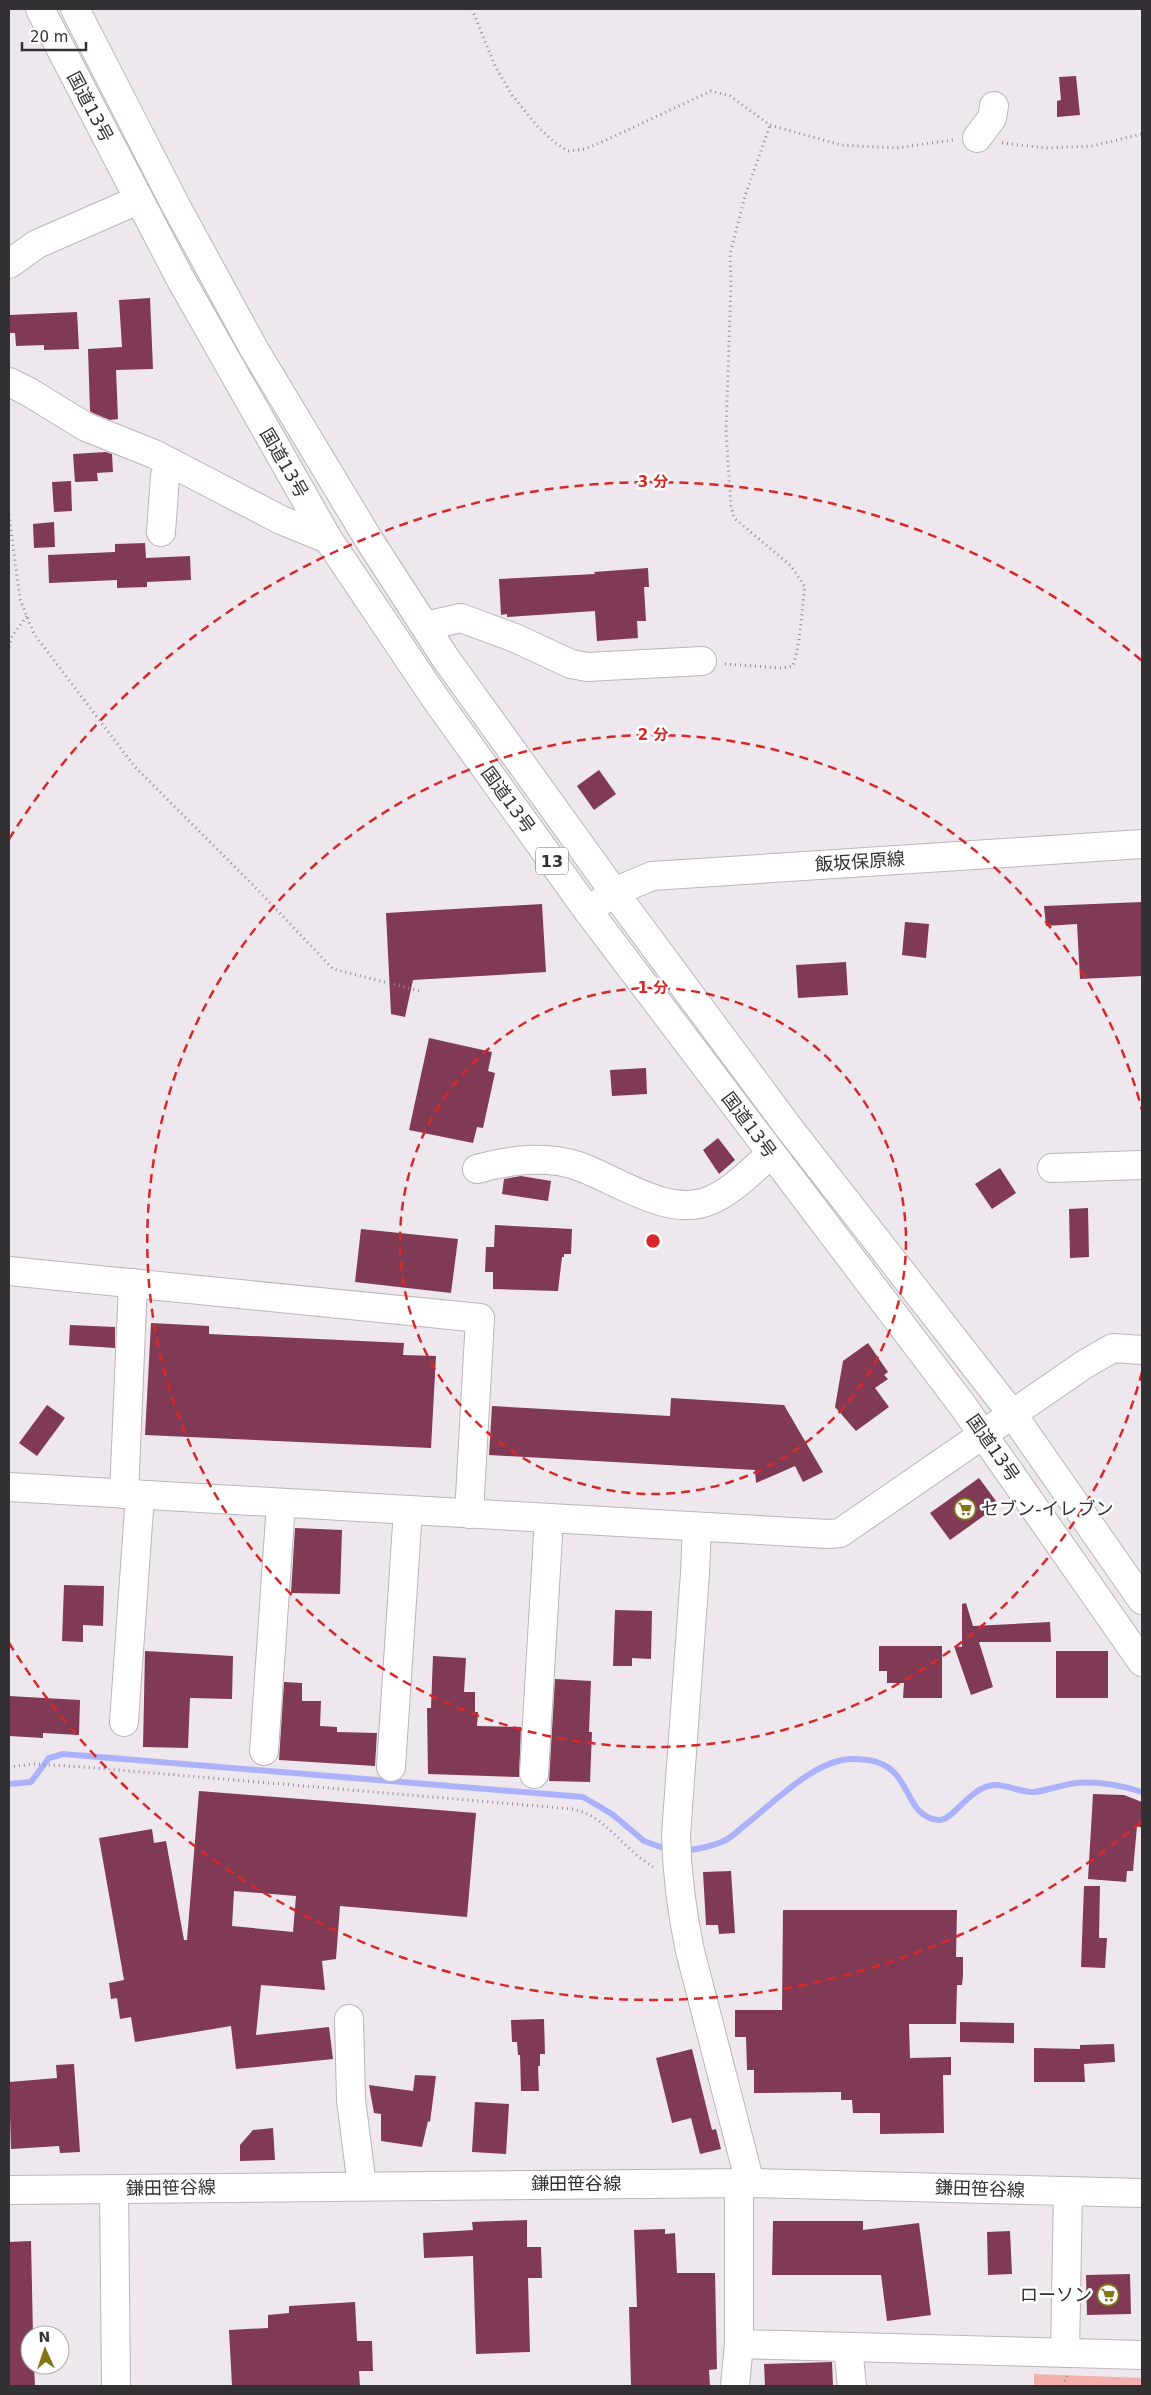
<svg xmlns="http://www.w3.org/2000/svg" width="1151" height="2395" viewBox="0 0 1151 2395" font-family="'DejaVu Sans','Noto Sans JP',sans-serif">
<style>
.green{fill:#f3b0ac}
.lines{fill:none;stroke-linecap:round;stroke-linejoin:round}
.stream{stroke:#acb2fa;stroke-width:6}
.building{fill:#803a56;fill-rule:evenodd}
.minor-casing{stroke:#bbb4ba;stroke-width:30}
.major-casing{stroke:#bbb4ba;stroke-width:30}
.highway-casing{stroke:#bbb4ba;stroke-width:30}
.path{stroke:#918c91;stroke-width:3;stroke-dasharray:1 4;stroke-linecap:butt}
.minor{stroke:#fff;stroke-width:28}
.major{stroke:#fff;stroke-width:28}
.highway{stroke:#fff;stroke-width:28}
.ring{fill:none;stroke:#d62828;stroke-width:2.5;stroke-dasharray:9 6}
.labels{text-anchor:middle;stroke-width:5;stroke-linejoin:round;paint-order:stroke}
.shield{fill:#fff;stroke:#716f71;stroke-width:1}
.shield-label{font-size:16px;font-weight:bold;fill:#343134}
.street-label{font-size:18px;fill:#343134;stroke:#fff}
.poi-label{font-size:18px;fill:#343134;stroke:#fff;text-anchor:start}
.centre{fill:#d62828;stroke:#fff;stroke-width:2.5}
.ring-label{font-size:15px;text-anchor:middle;font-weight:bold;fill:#d62828;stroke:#fff;stroke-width:5;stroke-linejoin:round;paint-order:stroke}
</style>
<rect width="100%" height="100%" fill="#eee7ed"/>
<polygon class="green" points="1034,2374 1142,2378 1142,2386 1034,2386"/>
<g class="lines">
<g class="stream">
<polyline points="9,1784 31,1782 49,1758 63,1754 583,1797 612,1814 644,1841 669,1850"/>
<path d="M684,1851C698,1849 711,1847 724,1841C732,1837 739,1830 745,1825C772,1804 808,1767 842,1760C850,1758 860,1759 868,1760C914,1767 902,1816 938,1820C953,1822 969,1787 994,1785C1007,1784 1021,1793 1035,1792C1048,1790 1062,1785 1075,1783C1099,1781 1120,1785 1142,1792"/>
</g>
</g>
<g class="building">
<polygon points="1076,76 1080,115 1057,117 1057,101 1061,100 1059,77"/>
<polygon points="150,298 153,369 116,370 118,419 110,420 93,413 90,411 88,349 122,347 119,300"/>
<polygon points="77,312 79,349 44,350 44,345 16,346 15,333 10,333 9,315"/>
<polygon points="106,452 112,454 113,472 97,473 98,481 75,482 73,454"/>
<polygon points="71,481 72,511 54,512 52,482"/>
<polygon points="54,522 55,547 34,548 33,524"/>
<polygon points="145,543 146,558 190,556 191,580 147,582 147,587 117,588 117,580 49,583 48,555 115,552 115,544"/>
<polygon points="648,568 649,587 644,587 646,621 637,621 638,638 597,641 595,611 507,617 507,614 501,615 499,579 595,574 594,572"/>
<polygon points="599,770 616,794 594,810 577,786"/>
<polygon points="1142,902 1142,976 1080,979 1077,924 1046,926 1044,906"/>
<polygon points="542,904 546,972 413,980 405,1017 391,1014 386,913"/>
<polygon points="905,922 929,924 926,958 902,955"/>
<polygon points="846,962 848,995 798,998 796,965"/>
<polygon points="429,1038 492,1052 488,1071 495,1073 483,1128 477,1127 473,1143 409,1130"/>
<polygon points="646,1068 647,1094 612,1096 610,1070"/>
<polygon points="718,1138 735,1160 719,1174 703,1150"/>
<polygon points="1000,1168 1016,1193 992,1209 975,1184"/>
<polygon points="521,1176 551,1181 548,1201 502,1194 504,1179"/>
<polygon points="1088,1208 1089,1257 1070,1258 1069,1209"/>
<polygon points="495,1225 572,1229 571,1254 564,1254 564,1257 562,1257 558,1291 493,1289 493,1272 485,1272 486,1247 494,1247"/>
<polygon points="361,1229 458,1239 451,1293 355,1282"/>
<polygon points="151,1323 209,1326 209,1334 404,1343 403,1355 436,1356 431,1448 145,1435"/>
<polygon points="70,1325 115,1327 115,1348 69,1345"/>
<polygon points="868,1343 888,1372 884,1375 888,1379 875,1388 889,1407 856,1431 835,1407 843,1361"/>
<polygon points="671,1398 784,1405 823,1472 803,1482 795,1466 756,1483 755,1470 489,1455 492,1406 670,1416"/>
<polygon points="47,1405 65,1418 37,1456 19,1443"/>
<polygon points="979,1478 999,1505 950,1540 930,1513"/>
<polygon points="295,1528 342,1530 340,1594 291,1593"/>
<polygon points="64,1585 104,1586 103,1626 83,1625 83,1642 62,1641"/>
<polygon points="966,1603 973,1626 1050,1622 1051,1642 979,1642 993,1687 971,1695 954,1646 962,1647 962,1604"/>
<polygon points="615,1610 652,1611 651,1659 632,1658 632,1666 613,1666"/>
<polygon points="879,1646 942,1646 942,1698 903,1698 904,1683 887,1683 887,1671 879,1671"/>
<polygon points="145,1651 233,1656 232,1699 190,1698 188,1748 143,1747"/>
<rect x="1056" y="1651" width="52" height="47"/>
<polygon points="433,1656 466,1658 464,1692 475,1692 475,1712 478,1712 477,1726 521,1727 519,1777 428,1774 427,1708 431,1708"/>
<polygon points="555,1679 591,1681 589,1732 592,1732 590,1782 549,1781"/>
<polygon points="284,1682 302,1683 302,1701 321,1701 320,1726 337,1727 337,1732 377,1733 375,1766 279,1760"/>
<polygon points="9,1696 80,1700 79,1735 43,1733 43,1738 9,1736"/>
<path d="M199,1791L476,1813L467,1917L340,1906L336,1959L322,1961L325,1990L261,1985L256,2035L329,2027L333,2059L236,2069L231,2026L135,2042L131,2017L120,2019L117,1998L111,1999L109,1983L124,1980L99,1838L152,1829L154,1843L166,1841L184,1940H187ZM234,1891L296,1896L293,1932L232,1926Z"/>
<polygon points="1093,1794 1124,1795 1142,1802 1142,1828 1137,1826 1133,1871 1127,1871 1126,1882 1088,1879"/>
<polygon points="731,1871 735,1933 719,1934 718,1925 706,1925 703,1872"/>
<polygon points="1084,1886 1100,1886 1099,1938 1107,1938 1105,1968 1081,1967"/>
<polygon points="783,1910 957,1910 956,1957 963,1957 963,1976 962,1985 957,1985 956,2024 909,2024 910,2058 951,2057 951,2075 943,2075 944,2133 880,2134 880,2113 853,2113 852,2100 841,2100 841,2092 754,2093 754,2070 747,2070 746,2037 735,2037 735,2010 782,2010"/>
<polygon points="544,2019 545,2054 540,2054 540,2066 538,2066 539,2091 521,2091 520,2055 518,2055 517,2042 512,2042 511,2020"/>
<polygon points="960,2022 1014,2023 1014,2043 960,2042"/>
<polygon points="1114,2044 1115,2062 1084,2064 1085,2082 1034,2082 1034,2048 1080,2049 1080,2045"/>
<polygon points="692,2049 712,2130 716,2129 721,2149 700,2154 691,2118 672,2123 656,2058"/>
<polygon points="74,2064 80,2152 60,2153 59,2146 11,2149 9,2082 57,2078 56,2065"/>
<polygon points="415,2075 436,2076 430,2122 428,2121 422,2147 381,2141 381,2114 374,2113 369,2085 413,2091"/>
<polygon points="475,2102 509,2104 506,2154 472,2152"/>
<polygon points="273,2128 275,2160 240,2161 240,2145 253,2130"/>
<polygon points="527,2220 527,2247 541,2247 542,2278 528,2278 530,2352 476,2354 473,2256 424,2258 423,2233 473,2230 472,2222"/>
<polygon points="773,2221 863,2221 863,2230 919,2223 931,2315 887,2321 881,2275 772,2275"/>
<polygon points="665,2229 665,2234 675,2233 677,2273 715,2273 717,2369 709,2370 710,2386 631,2386 629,2307 637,2307 634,2230"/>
<polygon points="1010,2231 1012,2274 988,2275 987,2232"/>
<polygon points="31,2241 33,2335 30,2335 30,2365 34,2365 35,2386 9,2386 9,2242"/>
<polygon points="1130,2274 1131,2314 1087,2315 1086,2275"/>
<polygon points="355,2302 357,2341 372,2341 373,2371 359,2371 360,2386 232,2386 229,2330 268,2328 268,2315 289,2313 289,2306"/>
<polygon points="832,2362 833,2386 765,2386 764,2364"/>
</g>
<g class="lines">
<g class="minor-casing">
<g id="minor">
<polyline points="977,138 992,118 994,106"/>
<polyline points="9,264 37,244 138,200"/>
<polyline points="9,382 29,392 86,427 154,454 281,520 328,539"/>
<polyline points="161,532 165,476 172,463"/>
<polyline points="425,626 461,618 515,638 571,664 587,667 702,661"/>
<polyline points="1052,1168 1142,1165"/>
<path d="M477,1169C508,1160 547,1155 578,1166C618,1180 669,1219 711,1200C734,1190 752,1170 771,1154"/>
<polyline points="9,1271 480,1318 469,1514"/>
<polyline points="9,1487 828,1534 840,1533 1085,1364 1113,1348 1142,1350"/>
<polyline points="124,1494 133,1283"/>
<path d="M697,1527L695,1573L676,1835C677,1875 682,1913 690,1951L750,2183"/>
<polyline points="124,1722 140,1495"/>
<polyline points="264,1751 281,1503"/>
<polyline points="391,1767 408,1510"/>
<polyline points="534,1774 549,1518"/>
<polyline points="349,2019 351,2100 362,2186"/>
<polyline points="114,2189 116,2386"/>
<polyline points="9,2190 750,2183 1142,2193"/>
<polyline points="739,2344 1142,2355"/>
<polyline points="848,2348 852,2386"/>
<polyline points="1065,2353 1068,2192"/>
<polyline points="735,2386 739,2344 739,2183"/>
</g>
</g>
<g class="major-casing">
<polyline id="major" points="588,911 614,892 652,876 1142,844"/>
</g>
<g class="highway-casing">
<g id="highway">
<polyline points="40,9 180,278 328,539 435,698 588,911 963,1406 1142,1662"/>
<polyline points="75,9 176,206 254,349 369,540 446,659 614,892 789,1128 1013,1415 1142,1600"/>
</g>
</g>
<g class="path">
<polyline points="472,9 495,66 512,95 538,127 554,142 568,151 585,149 604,141 711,91 730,96 770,125 841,145 896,148 953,140"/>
<polyline points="1002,143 1046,148 1092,146 1142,134"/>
<polyline points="9,515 20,599 34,634 135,767 253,885 333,969 420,991"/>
<polyline points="9,647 12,636 27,616"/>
<path d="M725,664L782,668L793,666C801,640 801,614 805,587L791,566L734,518L731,506L726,432L731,284L730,254L745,196L770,125"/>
<path d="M9,1767L33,1764L83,1767L572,1809C598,1814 612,1833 631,1850C637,1856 646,1862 653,1867"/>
<polyline points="1063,2386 1067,2376"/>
</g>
<use href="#minor" class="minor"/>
<use href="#major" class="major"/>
<use href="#highway" class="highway"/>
</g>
<g class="ring">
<circle cx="653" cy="1241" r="253"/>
<path d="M1142 1372A506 506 0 1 1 1142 1110"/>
<path d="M1141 1822A759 759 0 0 1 9 1643M9 839A759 759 0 0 1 1141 660"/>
</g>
<defs>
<g id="supermarket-ring" transform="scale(1.125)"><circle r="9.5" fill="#fff" stroke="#837416" stroke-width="1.5"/><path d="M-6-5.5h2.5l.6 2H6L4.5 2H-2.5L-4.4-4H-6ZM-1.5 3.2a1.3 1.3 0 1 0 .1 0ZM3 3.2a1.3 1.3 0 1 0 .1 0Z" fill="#837416"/></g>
</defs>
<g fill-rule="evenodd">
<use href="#supermarket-ring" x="965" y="1509"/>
<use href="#supermarket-ring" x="1108" y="2295"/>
</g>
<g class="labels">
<rect class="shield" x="536" y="847.5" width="32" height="27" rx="4"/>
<g class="shield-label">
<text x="552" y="867">13</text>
</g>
<g class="street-label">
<text transform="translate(90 107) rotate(62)" y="6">国道13号</text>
<text transform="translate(284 463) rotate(60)" y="6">国道13号</text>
<text transform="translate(508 800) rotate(54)" y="6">国道13号</text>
<text transform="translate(860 862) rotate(-4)" y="6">飯坂保原線</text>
<text transform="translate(749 1125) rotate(53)" y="6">国道13号</text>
<text transform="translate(993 1448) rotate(55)" y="6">国道13号</text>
<text x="576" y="2190">鎌田笹谷線</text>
<text transform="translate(171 2188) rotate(-1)" y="6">鎌田笹谷線</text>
<text transform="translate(980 2189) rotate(2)" y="6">鎌田笹谷線</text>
</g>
<g class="poi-label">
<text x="981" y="1515">セブン-イレブン</text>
<text x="1092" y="2301" text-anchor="end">ローソン</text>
</g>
</g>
<circle cx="653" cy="1241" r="8" class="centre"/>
<g class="ring-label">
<text x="653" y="487">3 分</text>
<text x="653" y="740">2 分</text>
<text x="653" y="993">1 分</text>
</g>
<rect width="1151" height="2395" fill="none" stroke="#343134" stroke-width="20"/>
<g transform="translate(45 2350) rotate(357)"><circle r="24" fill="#ffffff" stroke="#aeadae"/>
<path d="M0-4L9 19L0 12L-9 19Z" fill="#837416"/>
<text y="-8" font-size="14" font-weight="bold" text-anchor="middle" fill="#343134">N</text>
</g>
<path d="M22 42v8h64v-8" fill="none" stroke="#343134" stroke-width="2.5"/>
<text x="30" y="42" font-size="15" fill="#343134" stroke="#ffffff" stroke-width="4" paint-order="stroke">20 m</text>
</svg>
